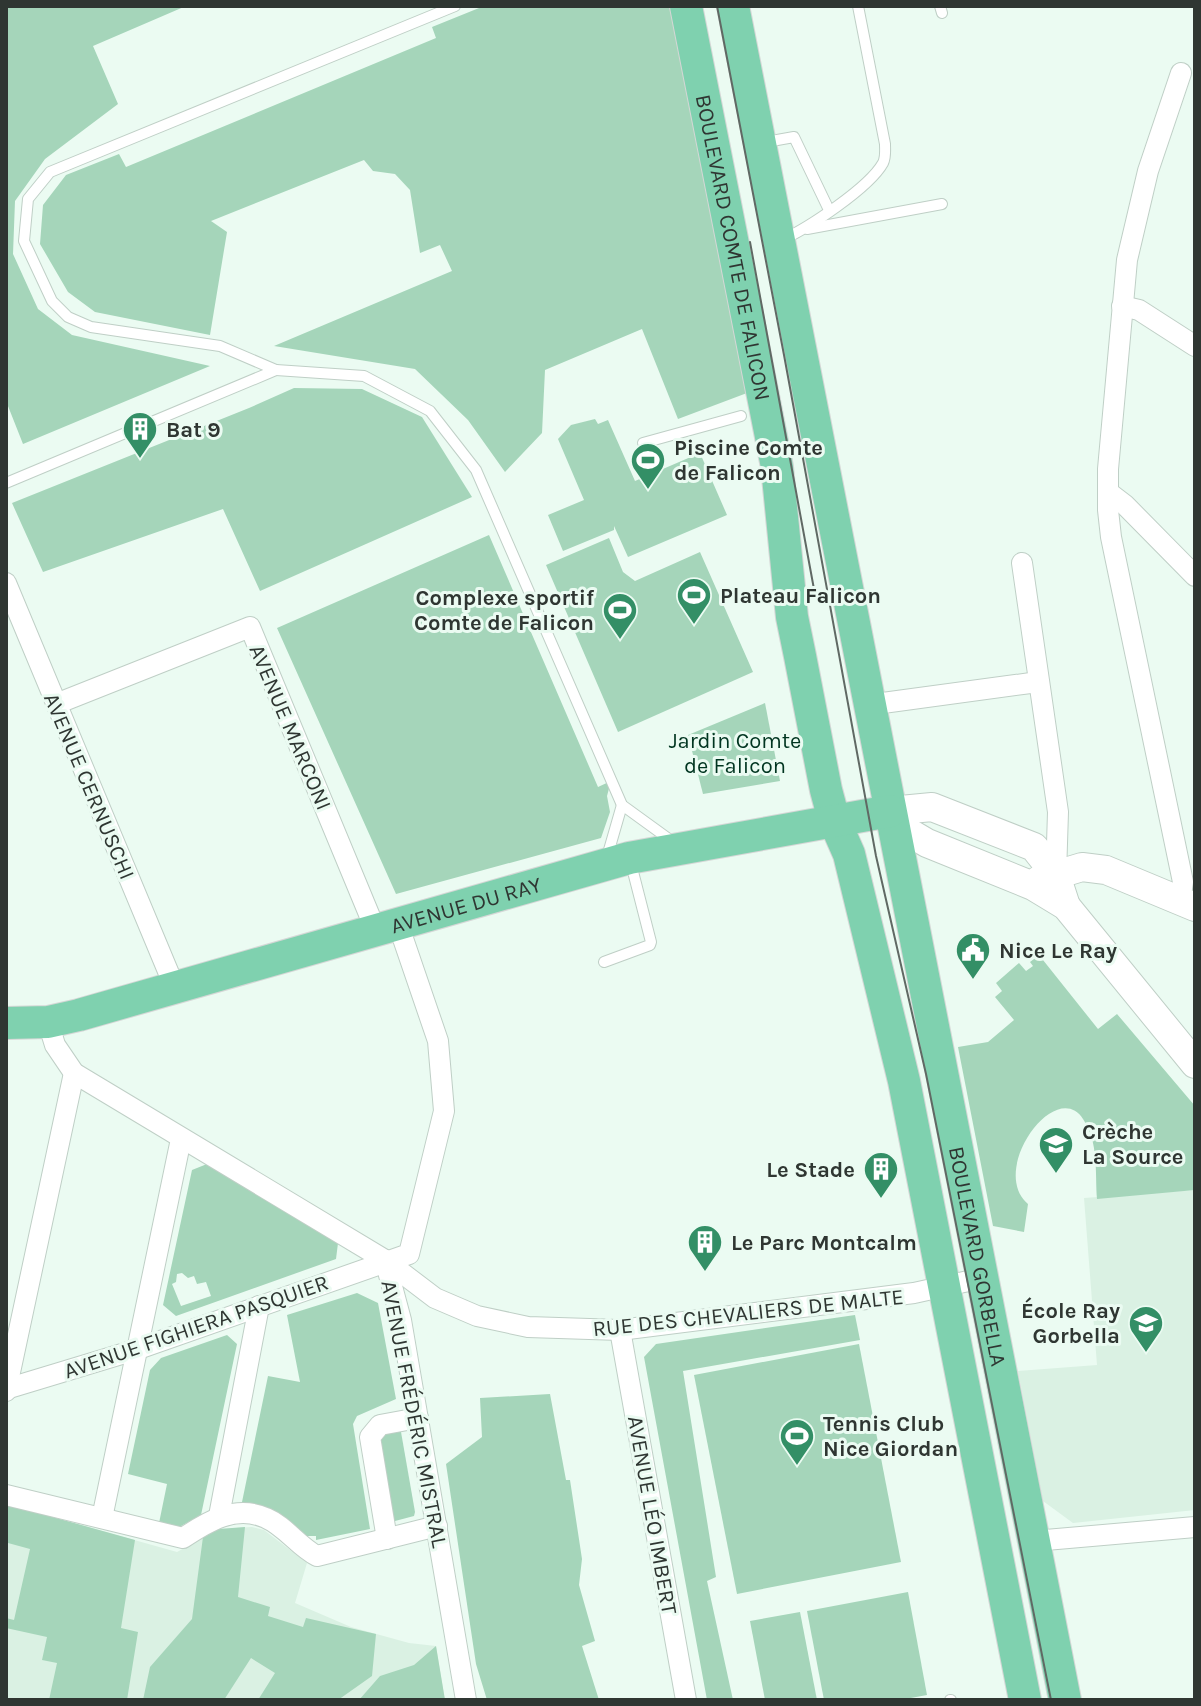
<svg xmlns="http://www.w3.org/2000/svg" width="1201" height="1706" viewBox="0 0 1201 1706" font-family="Karla,sans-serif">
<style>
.built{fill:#daf1e3}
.green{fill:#a5d5ba;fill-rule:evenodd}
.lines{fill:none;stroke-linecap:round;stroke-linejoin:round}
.lane-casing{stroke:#bfcfc6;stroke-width:12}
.street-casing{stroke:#bfcfc6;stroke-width:22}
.secondary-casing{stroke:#bfcfc6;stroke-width:30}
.primary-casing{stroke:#d5d7d6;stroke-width:34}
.lane{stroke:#fff;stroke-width:10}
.street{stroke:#fff;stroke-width:20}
.secondary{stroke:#fff;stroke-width:28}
.primary{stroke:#7fd1af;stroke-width:32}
.tram{stroke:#606964;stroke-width:2}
.labels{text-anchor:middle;stroke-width:6;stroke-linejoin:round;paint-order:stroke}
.street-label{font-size:22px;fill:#2f3632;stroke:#ebfbf2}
.poi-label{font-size:22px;font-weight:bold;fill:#2f3632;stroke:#ebfbf2;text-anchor:start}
.park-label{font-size:22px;fill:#003520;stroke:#ebfbf2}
</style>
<rect width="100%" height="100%" fill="#ebfbf2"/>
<g class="built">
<polygon points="1195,1190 1195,1510 1073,1523 1043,1501 1018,1371 1097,1365 1084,1198"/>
<polygon points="6,1504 177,1552 219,1529 252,1527 264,1530 307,1563 295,1603 351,1627 409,1643 436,1646 445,1700 6,1700"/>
</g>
<g class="green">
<polygon points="6,6 186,6 93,46 118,104 45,159 15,201 13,254 38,309 72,335 210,366 23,444 6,401"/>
<polygon points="484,6 672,6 747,393 678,419 642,329 545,370 542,433 505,472 468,420 415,369 274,346 452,271 440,245 420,253 410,190 395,174 373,171 364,160 211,221 227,232 210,335 95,312 68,292 40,244 43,205 66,175 119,154 126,167 436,38 432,27"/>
<polygon points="294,388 362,389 422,417 472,497 260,591 223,509 43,572 12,503 249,408"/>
<polygon points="595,419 598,424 608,420 635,481 700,453 727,515 628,557 614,526 614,530 563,551 548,515 584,500 558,439 571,425"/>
<polygon points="489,535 598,787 611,781 607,796 610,812 601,838 396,894 277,628"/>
<polygon points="609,538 623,572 635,581 700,552 753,672 618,732 546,565"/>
<polygon points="765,703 780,781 703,794 688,735"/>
<path d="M1039,955L1098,1029L1117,1014L1195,1106V1190L1097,1199C1095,1173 1099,1142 1083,1119C1056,1077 988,1170 1028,1204L1024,1232L993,1226L958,1047L988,1042L1014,1020L995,997L1002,991L996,983L1019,963L1026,971L1033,966L1030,962Z"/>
<path d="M207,1164L338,1243L336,1259L176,1316L163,1305L192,1170ZM182,1273L188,1278L194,1276L197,1284L206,1282L211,1296L181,1306L172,1284L176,1282L177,1274Z"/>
<polygon points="357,1293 378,1303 396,1399 357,1416 353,1424 370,1529 316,1540 316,1536 303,1536 242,1502 268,1376 300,1382 287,1315"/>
<polygon points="855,1315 860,1340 683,1371 716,1577 707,1581 733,1700 707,1700 644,1357 656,1344"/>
<polygon points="227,1335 237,1344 201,1515 172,1531 158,1528 167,1484 128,1474 150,1370 161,1358"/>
<polygon points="859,1344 901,1562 737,1594 694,1375"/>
<polygon points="550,1394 566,1480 570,1480 582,1559 579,1585 595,1641 582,1646 599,1700 487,1700 476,1664 446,1464 482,1437 480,1398"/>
<polygon points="398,1429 401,1432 415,1512 414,1516 395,1521 390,1516 378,1437"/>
<polygon points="6,1504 135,1540 121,1628 138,1632 127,1700 49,1700 57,1663 42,1660 47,1637 6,1628 6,1618 14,1620 30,1549 8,1543 6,1553"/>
<polygon points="245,1527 238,1597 270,1607 268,1616 303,1627 306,1618 376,1634 372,1676 338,1700 258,1700 275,1673 251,1658 224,1700 143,1700 150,1667 192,1619 203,1537 219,1529"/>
<polygon points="908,1592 927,1695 900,1700 824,1700 807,1611"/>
<polygon points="800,1612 817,1700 765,1700 750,1621"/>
<polygon points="436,1646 445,1700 359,1700 380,1676 414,1665"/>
</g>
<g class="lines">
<g class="lane-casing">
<g id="lane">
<polyline points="940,6 942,13"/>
<polyline points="766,142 794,137 829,210"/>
<polyline points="807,229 942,204"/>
<path d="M782,240C808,228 869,188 883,163C886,157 885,151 885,144L858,6"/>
<polyline points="276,370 364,376 430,411 476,470 622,805 673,842"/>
<polyline points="643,443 741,416"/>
<polyline points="6,483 276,370 220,346 91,327 68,317 52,301 24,241 28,199 50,172 455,6"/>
<polyline points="607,857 622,805"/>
<polyline points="604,962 650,945 651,942 630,860"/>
<polyline points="950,1700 951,1700"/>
</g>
</g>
<g class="street-casing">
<g id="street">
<polyline points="1122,306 1139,310 1195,346"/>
<polyline points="1108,492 1125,505 1195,576"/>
<polyline points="1022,563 1058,812 1056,875"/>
<polyline points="6,583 175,988"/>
<polyline points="56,704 250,627 376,931"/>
<polyline points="868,705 1038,682"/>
<polyline points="1180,901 1183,882 1111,537 1108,510 1108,469 1127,260 1148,171 1181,73"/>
<polyline points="48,1022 55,1045 74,1073 385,1260 435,1298 477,1316 528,1327 620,1330 914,1293 982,1278"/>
<polyline points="385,1260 401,1320 466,1700"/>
<polyline points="620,1330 686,1700"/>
<polyline points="6,1389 135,1350 409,1254 444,1111 438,1041 398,924"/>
<polyline points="6,1391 74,1073"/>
<path d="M6,1495L183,1538C207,1522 235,1504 266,1518C285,1526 298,1546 317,1556L437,1526"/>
<polyline points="219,1516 259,1306"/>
<polyline points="102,1518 181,1139"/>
<polyline points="387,1539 370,1437 380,1425 418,1418"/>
<polyline points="1034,1541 1195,1527"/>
</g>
</g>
<g class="secondary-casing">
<g id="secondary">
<polyline points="890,811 910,833 927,843 1033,886 1066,906 1195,1064"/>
<polyline points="890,811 932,807 1034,847 1056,875 1066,906"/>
<polyline points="1039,880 1082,867 1106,870 1195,907"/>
</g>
</g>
<g class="primary-casing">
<g id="primary">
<path id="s1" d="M686,6L777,467L792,617L800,656L826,790L834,820L849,854L904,1081L1025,1700"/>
<path id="s2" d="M733,6L1065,1700"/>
<path id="s3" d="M6,1023L48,1022L79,1015L629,858L890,811"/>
</g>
</g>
<use href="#lane" class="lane"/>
<use href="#street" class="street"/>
<use href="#secondary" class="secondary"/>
<use href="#primary" class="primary"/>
<g class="tram">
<polyline points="717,6 784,355 876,856 926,1074 1051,1700"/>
<polyline points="750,242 816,600"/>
</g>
</g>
<defs>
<g id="building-pin" transform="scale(1.8)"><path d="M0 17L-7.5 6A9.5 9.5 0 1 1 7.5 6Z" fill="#338f66" stroke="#ebfbf2"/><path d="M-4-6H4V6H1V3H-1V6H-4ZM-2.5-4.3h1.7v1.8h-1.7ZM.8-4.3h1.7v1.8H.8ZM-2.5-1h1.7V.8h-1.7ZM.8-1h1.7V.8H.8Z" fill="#fff"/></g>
<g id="stadium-pin" transform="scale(1.8)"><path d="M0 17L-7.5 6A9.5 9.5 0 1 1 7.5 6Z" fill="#338f66" stroke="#ebfbf2"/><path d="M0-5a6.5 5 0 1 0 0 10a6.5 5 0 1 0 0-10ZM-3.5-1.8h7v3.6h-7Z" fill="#fff"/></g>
<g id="civic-pin" transform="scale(1.8)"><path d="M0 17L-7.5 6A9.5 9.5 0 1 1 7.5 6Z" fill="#338f66" stroke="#ebfbf2"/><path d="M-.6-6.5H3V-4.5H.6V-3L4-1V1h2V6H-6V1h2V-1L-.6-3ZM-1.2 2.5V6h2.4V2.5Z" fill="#fff"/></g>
<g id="school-pin" transform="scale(1.8)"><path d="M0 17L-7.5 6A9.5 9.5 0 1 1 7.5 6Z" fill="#338f66" stroke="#ebfbf2"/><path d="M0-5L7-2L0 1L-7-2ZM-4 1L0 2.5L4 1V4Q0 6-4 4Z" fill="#fff"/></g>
</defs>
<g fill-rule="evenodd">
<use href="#building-pin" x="140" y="429"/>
<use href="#stadium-pin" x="648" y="460"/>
<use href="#stadium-pin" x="694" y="595"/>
<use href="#stadium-pin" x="620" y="610"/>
<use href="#civic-pin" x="973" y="950"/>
<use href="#school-pin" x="1056" y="1144"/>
<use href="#building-pin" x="881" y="1169"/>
<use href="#building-pin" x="705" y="1242"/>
<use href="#school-pin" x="1146" y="1323"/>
<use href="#stadium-pin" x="797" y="1436"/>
</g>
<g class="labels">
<g class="street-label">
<text dy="8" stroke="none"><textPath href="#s1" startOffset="246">BOULEVARD COMTE DE FALICON</textPath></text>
<text transform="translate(291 727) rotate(67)" y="8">AVENUE MARCONI</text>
<text transform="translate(90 786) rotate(67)" y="8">AVENUE CERNUSCHI</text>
<text dy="8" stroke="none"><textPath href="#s3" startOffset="476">AVENUE DU RAY</textPath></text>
<text dy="8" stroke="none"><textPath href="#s2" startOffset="1274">BOULEVARD GORBELLA</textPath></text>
<text transform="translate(748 1312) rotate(-6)" y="8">RUE DES CHEVALIERS DE MALTE</text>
<text transform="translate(196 1326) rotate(-19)" y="8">AVENUE FIGHIERA PASQUIER</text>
<text transform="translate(415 1414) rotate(79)" y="8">AVENUE FRÉDÉRIC MISTRAL</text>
<text transform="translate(653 1515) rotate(80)" y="8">AVENUE LÉO IMBERT</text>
</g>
<g class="poi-label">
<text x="166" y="437">Bat 9</text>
<text x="674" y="455">Piscine Comte<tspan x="674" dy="25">de Falicon</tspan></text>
<text x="720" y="603">Plateau Falicon</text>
<text x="594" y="605" text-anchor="end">Complexe sportif<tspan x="594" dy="25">Comte de Falicon</tspan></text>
<text x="999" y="958">Nice Le Ray</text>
<text x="1082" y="1139">Crèche<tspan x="1082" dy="25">La Source</tspan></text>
<text x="855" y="1177" text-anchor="end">Le Stade</text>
<text x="731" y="1250">Le Parc Montcalm</text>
<text x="1120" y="1318" text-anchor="end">École Ray<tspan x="1120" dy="25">Gorbella</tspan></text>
<text x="823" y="1431">Tennis Club<tspan x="823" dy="25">Nice Giordan</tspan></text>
</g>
<g class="park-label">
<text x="735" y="748">Jardin Comte<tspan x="735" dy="25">de Falicon</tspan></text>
</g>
</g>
<rect width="1201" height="1706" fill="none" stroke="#2f3632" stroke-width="16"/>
</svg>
